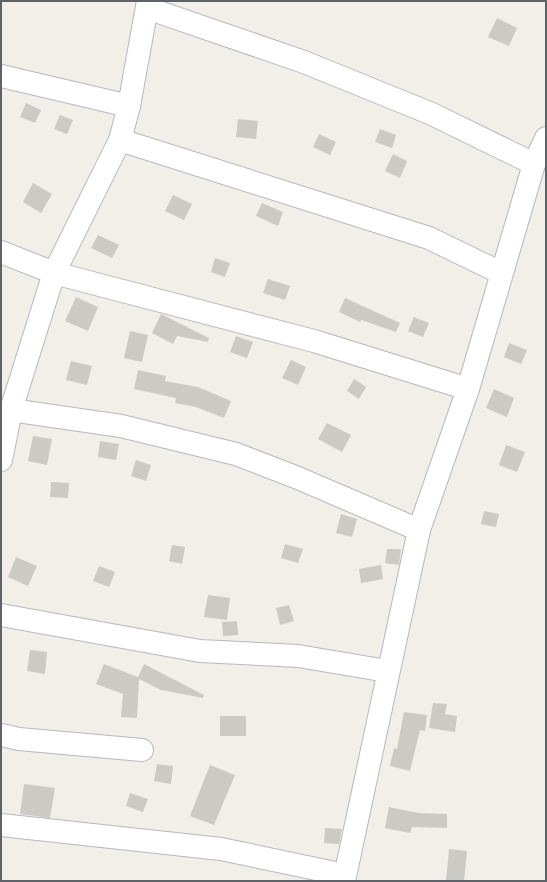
<svg xmlns="http://www.w3.org/2000/svg" width="547" height="882" viewBox="0 0 547 882" font-family="'Fira Sans',sans-serif">
<style>
.building{fill:#cccac5}
.lines{fill:none;stroke-linecap:round;stroke-linejoin:round}
.minor-casing{stroke:#b5b8bc;stroke-width:24}
.minor{stroke:#fff;stroke-width:22}
</style>
<rect width="100%" height="100%" fill="#f1efe8"/>
<g class="building">
<polygon points="497,18 517,28 509,46 488,37"/>
<polygon points="26,103 41,110 35,123 20,117"/>
<polygon points="60,115 73,120 67,134 54,129"/>
<polygon points="238,119 258,121 256,139 236,137"/>
<polygon points="380,129 396,135 392,148 375,142"/>
<polygon points="319,134 336,142 330,155 313,147"/>
<polygon points="393,154 407,161 400,178 385,171"/>
<polygon points="33,183 52,194 41,213 23,202"/>
<polygon points="173,195 192,204 184,220 165,211"/>
<polygon points="262,203 283,212 278,226 256,216"/>
<polygon points="98,235 119,245 112,258 91,248"/>
<polygon points="215,258 230,263 225,277 211,272"/>
<polygon points="268,279 290,286 285,300 263,293"/>
<polygon points="76,297 98,307 88,331 65,321"/>
<polygon points="345,298 400,323 396,332 361,320 360,322 339,312"/>
<polygon points="161,314 209,338 208,342 177,336 173,344 152,333"/>
<polygon points="414,317 429,323 423,337 408,331"/>
<polygon points="130,331 148,335 142,362 124,358"/>
<polygon points="236,336 253,342 247,358 230,352"/>
<polygon points="509,343 527,350 521,364 504,357"/>
<polygon points="291,360 306,367 298,385 282,378"/>
<polygon points="71,361 92,366 87,385 66,380"/>
<polygon points="138,370 166,376 165,381 198,387 231,401 224,418 196,407 175,403 176,398 134,389"/>
<polygon points="354,379 366,387 359,399 347,391"/>
<polygon points="494,389 514,398 507,417 486,408"/>
<polygon points="327,423 351,435 342,452 318,439"/>
<polygon points="33,436 52,439 47,465 28,461"/>
<polygon points="100,441 119,444 116,460 98,457"/>
<polygon points="506,445 525,452 517,472 499,465"/>
<polygon points="136,460 151,465 146,481 131,476"/>
<polygon points="51,482 69,483 68,498 50,497"/>
<polygon points="484,511 499,514 496,527 481,524"/>
<polygon points="341,514 357,519 352,537 336,533"/>
<polygon points="285,544 303,549 298,563 281,558"/>
<polygon points="172,545 185,547 182,564 169,561"/>
<polygon points="387,549 401,549 399,565 385,563"/>
<polygon points="16,557 37,566 28,586 8,577"/>
<polygon points="381,565 383,579 361,583 359,569"/>
<polygon points="99,566 115,572 109,587 93,581"/>
<polygon points="208,595 230,598 227,620 204,617"/>
<polygon points="289,605 294,621 280,625 276,608"/>
<polygon points="237,621 238,635 223,636 222,622"/>
<polygon points="30,650 47,652 45,674 27,671"/>
<polygon points="104,664 138,677 144,664 204,695 203,698 161,690 139,679 137,718 121,717 123,694 96,684"/>
<polygon points="433,703 447,704 445,714 457,716 455,732 429,728"/>
<polygon points="404,712 427,715 425,731 420,730 410,771 390,766 394,748 397,749"/>
<rect x="220" y="716" width="26" height="20"/>
<polygon points="157,764 173,766 171,784 154,781"/>
<polygon points="210,765 235,775 214,825 190,816"/>
<polygon points="24,784 55,788 50,818 20,814"/>
<polygon points="130,793 148,799 143,812 126,806"/>
<polygon points="389,807 418,813 447,814 447,828 412,827 410,833 385,828"/>
<polygon points="325,828 342,829 339,844 324,843"/>
<polygon points="449,849 467,851 464,881 446,881"/>
</g>
<g class="lines">
<g class="minor-casing">
<g id="minor">
<polyline points="147,8 304,62 432,114 534,164"/>
<polyline points="1,76 129,106"/>
<polyline points="120,140 429,238 501,273"/>
<polyline points="1,252 54,273 314,341 468,389"/>
<polyline points="11,410 121,426 236,454 298,478 419,530"/>
<polyline points="1,460 11,410 54,273 120,140 129,106 148,1"/>
<polyline points="1,615 200,651 298,656 387,671"/>
<polyline points="1,735 19,739 142,750"/>
<polyline points="1,825 221,849 345,875"/>
<polyline points="344,881 419,530 468,389 534,164 546,138"/>
</g>
</g>
<use href="#minor" class="minor"/>
</g>
<rect width="547" height="882" fill="none" stroke="#5f6368" stroke-width="4"/>
</svg>
